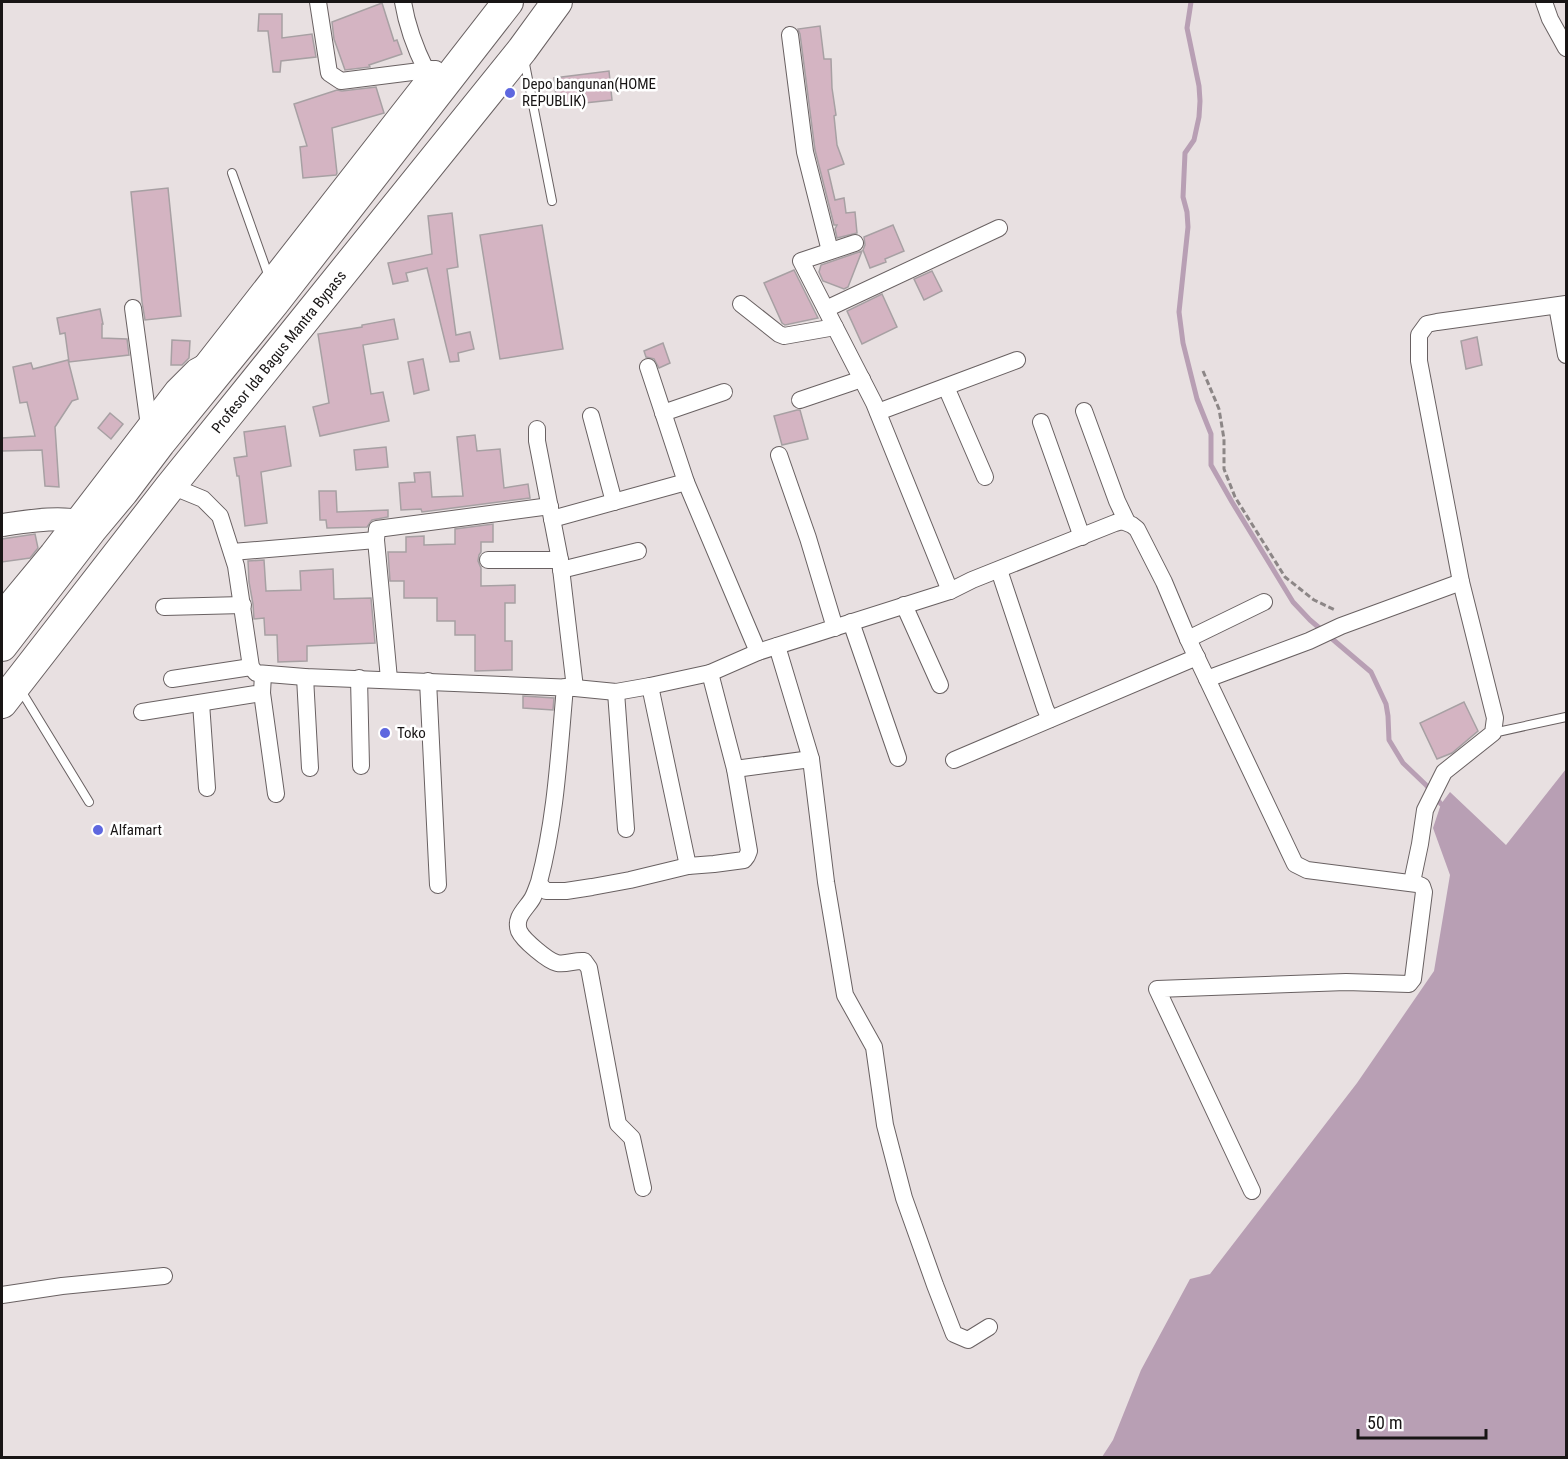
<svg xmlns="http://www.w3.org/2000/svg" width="1568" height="1459" viewBox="0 0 1568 1459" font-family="'Roboto Condensed',sans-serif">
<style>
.water{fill:#b89fb4}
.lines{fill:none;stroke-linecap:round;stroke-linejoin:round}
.stream{stroke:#b89fb4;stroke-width:5}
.building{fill:#d4b4c2;stroke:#a7a0a3;stroke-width:1.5}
.lane-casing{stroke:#696162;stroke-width:10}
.street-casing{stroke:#696162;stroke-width:18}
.secondary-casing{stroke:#696162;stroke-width:24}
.highway-casing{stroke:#696162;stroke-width:32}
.path{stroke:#8c8686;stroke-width:3;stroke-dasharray:6 3;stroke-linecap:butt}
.lane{stroke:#fff;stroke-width:8}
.street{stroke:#fff;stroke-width:16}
.secondary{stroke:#fff;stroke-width:22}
.highway{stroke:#fff;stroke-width:30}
.poi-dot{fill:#5e67df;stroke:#fff;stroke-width:2}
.labels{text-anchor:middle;stroke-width:5;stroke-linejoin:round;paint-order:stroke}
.poi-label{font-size:15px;fill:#181515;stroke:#fff;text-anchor:start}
.street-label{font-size:15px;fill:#181515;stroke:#fff}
</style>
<rect width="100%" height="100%" fill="#e8e0e1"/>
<polygon class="water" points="1566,769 1566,1457 1102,1457 1113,1440 1141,1370 1190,1279 1210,1274 1357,1083 1434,971 1450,875 1433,828 1441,804 1450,792 1506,845"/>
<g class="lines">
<polyline class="stream" points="1191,2 1187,28 1199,86 1200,101 1199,117 1194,140 1185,153 1183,197 1187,212 1188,227 1179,312 1183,343 1197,399 1211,434 1211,465 1232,502 1293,602 1310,620 1371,672 1386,704 1388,716 1389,740 1403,763 1426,785 1441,804"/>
</g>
<g class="building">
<polygon points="382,3 394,41 397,40 402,54 369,65 370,67 345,70 334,39 332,22"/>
<polygon points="259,14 282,14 282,38 312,34 316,57 281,61 280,72 273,72 268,31 258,31"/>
<polygon points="820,26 824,59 831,59 832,88 836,115 834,116 837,145 844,164 828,170 835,200 844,198 846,213 855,212 857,233 837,238 835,229 837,225 834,225 815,150 800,34 798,29"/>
<polygon points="609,71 612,100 557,106 554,78"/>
<polygon points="376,87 384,113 332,128 337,173 336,175 303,178 300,147 307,146 294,104 337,90 342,91"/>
<polygon points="168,188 181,316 145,320 142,302 131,192"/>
<polygon points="452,213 458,267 447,269 456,335 470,332 474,349 458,353 459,361 450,362 427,268 406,273 408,281 393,284 388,263 432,254 428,216"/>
<polygon points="542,225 563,349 500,359 480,235"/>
<polygon points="893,225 904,251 885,259 886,262 870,268 863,250 865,245 864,237"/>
<polygon points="862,251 848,287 844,289 823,281 819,272 821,265"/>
<polygon points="794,270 818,318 785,325 782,323 764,283"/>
<polygon points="932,271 942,291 924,300 914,279"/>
<polygon points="882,294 897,327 862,344 847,311"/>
<polygon points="100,309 103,324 102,324 102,338 127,339 129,355 69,362 65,333 60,334 57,318"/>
<polygon points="394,319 398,339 363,345 371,394 383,392 389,421 320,436 313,407 329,403 318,334 362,327 362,325"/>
<polygon points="1477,337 1482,365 1466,369 1461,341"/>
<polygon points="172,340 190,341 189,358 182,365 171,365"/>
<polygon points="663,343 670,363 659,368 654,359 646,357 644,351"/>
<polygon points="423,359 429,390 414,394 408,362"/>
<polygon points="68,360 78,399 72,401 55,427 59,487 45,486 42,450 2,451 2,438 35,436 27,402 20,403 13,367 31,363 33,369"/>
<polygon points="797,410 800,410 808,439 782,445 774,416"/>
<polygon points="110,413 123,424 111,439 98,428"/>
<polygon points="285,426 291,466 261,472 267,523 245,526 239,476 237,476 234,458 247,456 244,432"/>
<polygon points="475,435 477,451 500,449 504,488 528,484 530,498 422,512 421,509 401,510 399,483 415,482 414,473 430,472 432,497 463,496 457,437"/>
<polygon points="386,447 388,467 356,470 354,450"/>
<polygon points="319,491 336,491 337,512 388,510 388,517 372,520 367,527 327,528 326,520 320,520"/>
<polygon points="493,524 493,542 481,542 481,552 479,555 478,561 481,568 481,586 515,585 515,603 505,603 505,641 512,641 512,670 475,671 475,635 455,635 455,621 437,621 437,598 404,598 404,581 390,581 388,552 406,552 406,537 424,536 424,545 455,544 455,529"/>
<polygon points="35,534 38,548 30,558 2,562 2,539"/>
<polygon points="264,560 266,591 301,590 300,571 333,569 334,599 371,598 375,643 307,646 307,661 278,662 277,635 265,635 264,618 254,619 253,604 249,582 248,561"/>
<polygon points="523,696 554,698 553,710 523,708"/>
<polygon points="1464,702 1478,731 1452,753 1437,759 1420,723"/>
</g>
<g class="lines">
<g class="lane-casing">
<g id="lane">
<polyline points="524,59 552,201"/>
<polyline points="232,173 269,277"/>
<polyline points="20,689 89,802"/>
<polyline points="1493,733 1566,717"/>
</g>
</g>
<g class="street-casing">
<g id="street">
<polyline points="318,2 329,73 341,81 436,69"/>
<path d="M403,2C407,26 415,48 426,70"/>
<polyline points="1544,2 1550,19 1566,48"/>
<polyline points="790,35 805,152 830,251"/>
<polyline points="855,243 801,261 874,403 950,591"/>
<polyline points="741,304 779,334 784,336 835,327"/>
<polyline points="1557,306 1566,355"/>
<polyline points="133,308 149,426"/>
<polyline points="826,309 999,228"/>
<polyline points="200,366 432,69"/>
<polyline points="648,367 686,482 758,652"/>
<polyline points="946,387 985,477"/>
<polyline points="800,400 862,379"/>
<polyline points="1084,411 1117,501 1127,522"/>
<polyline points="878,412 1017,360"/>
<polyline points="663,413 724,392"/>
<polyline points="591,416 614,502"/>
<polyline points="1041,422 1082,537"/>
<polyline points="537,429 537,441 560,560 575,688"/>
<polyline points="779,455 808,538 835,628"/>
<polyline points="169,488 181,490 203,499 220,516 236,566 251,667 256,673 305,677 575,688 616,692 650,686 710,673 758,652 950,591 972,580 1115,523 1122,521 1132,525 1137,529 1164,582 1188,639 1295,864 1307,870 1417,884 1422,886 1424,892 1413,979 1409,984 1346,982 1157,989 1252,1191"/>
<polyline points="552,519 686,482"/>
<polyline points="232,552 376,540"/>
<polyline points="488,560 560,560"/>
<polyline points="561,570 638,551"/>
<polyline points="999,570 1045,708 1050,719"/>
<polyline points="904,605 940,685"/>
<polyline points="164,607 243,605"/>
<polyline points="851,622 898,758"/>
<polyline points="1188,639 1264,602"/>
<polyline points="777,646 811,759 826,882 845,995 874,1047 885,1125 904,1198 935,1285 954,1334 968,1340 989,1327"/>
<polyline points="305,677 310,768"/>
<polyline points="359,678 361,766"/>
<polyline points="172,679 251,667"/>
<polyline points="389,679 376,540 377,529 550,506"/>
<polyline points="1207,679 1309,641 1341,626 1461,582"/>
<polyline points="428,681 438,885"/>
<polyline points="650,686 688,866"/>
<path d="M565,687C559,753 556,818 539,882C537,887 535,894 532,899C526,909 514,917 519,931C523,940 548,961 557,963C566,965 575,960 584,961L589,968L618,1124L632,1138L643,1188"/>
<polyline points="616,692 626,829"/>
<polyline points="262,693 276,794"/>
<polyline points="201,703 207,788"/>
<polyline points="142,712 262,693 263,674"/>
<polyline points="954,760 1197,657"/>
<polyline points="735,769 811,759"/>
<polyline points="1412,882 1420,844 1425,810 1444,772 1493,733 1495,718 1461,582 1419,361 1419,335 1427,324 1437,322 1566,304"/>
<polyline points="539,884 546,891 566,891 592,887 630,880 688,866 714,864 744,860 747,856 749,851 735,769 710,673"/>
<polyline points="2,1295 62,1286 164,1276"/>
</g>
</g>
<g class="secondary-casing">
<g id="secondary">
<path d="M2,525C22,522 68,514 86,524"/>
<polyline points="2,612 51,553 176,390 196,370 209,363 232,355"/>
</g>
</g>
<g class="highway-casing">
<g id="highway">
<polyline points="2,646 92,529 123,492 160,443 274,303 508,2"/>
<polyline points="2,703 169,488 522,50 557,2"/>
</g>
</g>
<polyline class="path" points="1203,371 1219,409 1224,439 1224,469 1235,497 1285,577 1314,600 1335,610"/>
<use href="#lane" class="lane"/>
<use href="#street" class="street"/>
<use href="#secondary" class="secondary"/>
<use href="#highway" class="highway"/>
</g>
<g class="poi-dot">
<circle cx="510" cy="93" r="6"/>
<circle cx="385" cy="733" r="6"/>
<circle cx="98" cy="830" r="6"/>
</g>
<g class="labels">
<g class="poi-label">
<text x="522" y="89">Depo bangunan(HOME<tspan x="522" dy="17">REPUBLIK)</tspan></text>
<text x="397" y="738">Toko</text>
<text x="110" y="835">Alfamart</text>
</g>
<g class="street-label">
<text transform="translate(279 352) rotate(-51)" y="5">Profesor Ida Bagus Mantra Bypass</text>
</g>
</g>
<rect width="1568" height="1459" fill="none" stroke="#181515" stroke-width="6"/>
<path d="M1358 1429v9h128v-9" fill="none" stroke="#181515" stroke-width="3"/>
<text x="1367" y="1429" font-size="18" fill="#181515" stroke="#ffffff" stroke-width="4.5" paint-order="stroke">50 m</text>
</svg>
